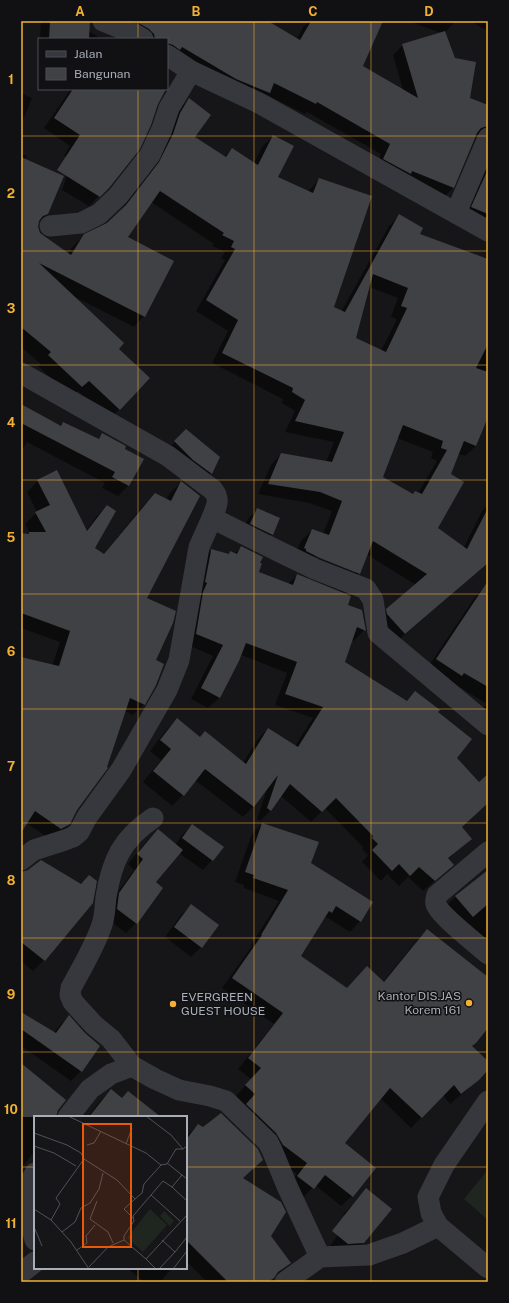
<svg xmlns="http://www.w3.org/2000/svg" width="509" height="1303" viewBox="0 0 509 1303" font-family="'Public Sans',sans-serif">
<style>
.park{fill:#1e261f}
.shadow{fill:#0007;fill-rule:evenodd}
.building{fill:#404145;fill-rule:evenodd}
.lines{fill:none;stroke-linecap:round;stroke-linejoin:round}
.minor{stroke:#37383d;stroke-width:21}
.grid{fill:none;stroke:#f2b134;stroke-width:1;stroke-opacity:0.55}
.poi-dot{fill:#f2b134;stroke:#111113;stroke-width:1.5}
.labels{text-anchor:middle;stroke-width:3;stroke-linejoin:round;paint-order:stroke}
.poi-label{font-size:12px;fill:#a8adb8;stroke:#111113;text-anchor:end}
.inset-road{fill:none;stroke:#505258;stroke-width:1}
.view{fill:#e8590c;fill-opacity:0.15;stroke:#e8590c;stroke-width:2}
.inset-edge{fill:none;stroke:#a8adb8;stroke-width:2}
.neatline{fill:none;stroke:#f2b134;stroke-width:1.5}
.grid-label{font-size:13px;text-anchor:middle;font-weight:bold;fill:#f2b134}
</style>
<rect width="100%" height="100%" fill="#161618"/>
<polygon class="park" points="488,1170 488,1220 464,1199"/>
<g class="shadow">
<polygon points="41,21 68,21 66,39 40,39"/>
<polygon points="131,21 266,21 297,39 303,27 310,21 382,21 362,66 403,90 393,55 403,45 441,33 408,21 455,21 453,24 445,32 469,98 488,106 488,141 482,137 475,136 453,188 443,198 374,169 381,154 307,112 305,114 267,95 259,102 167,57 167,39 140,39"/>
<polygon points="470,21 488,21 488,31"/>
<polygon points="89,31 101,39 81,39"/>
<polygon points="71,89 165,89 108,187 89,206 62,190 72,159 64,156 70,146 44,128"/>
<polygon points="21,93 32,98 21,125"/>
<path d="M189,100L193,138L224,157L232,149L254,163L262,147L273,136L277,177L308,191L319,180L332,308L341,312L389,226L399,216L419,234L483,258L484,257L488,259V413L476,446L465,456L458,454L449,475L436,529L470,577L460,587L394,644L376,620L416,585L366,554L359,573L348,584L294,558L301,541L312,530L323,534L332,511L309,503L258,494L271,465L281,454L326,462L334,442L285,432L295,411L282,403L283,399L212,363L228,331L196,311L225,260L221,258L225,252L212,246L214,244L151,202L127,237L144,316L134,327L75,297L117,349L149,378L109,420L78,391L71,397L38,366L41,364L21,347V154L27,156L25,160L47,214L38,223L37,227L40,234L68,254L73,246L85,235L108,224L118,214L149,174L178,110ZM369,287L398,298L391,317L397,319L381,351L355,338ZM397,438L433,452L431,458L437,461L418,493L412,495L381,477ZM316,555L355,571V573L315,557Z"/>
<polygon points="488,157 488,215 478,224 462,218"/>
<polygon points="21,405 59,426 63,423 98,439 103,434 123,449 128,486 118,496 102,488 105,483 27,442 21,452"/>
<polygon points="186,431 219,457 211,473 202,482 167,450"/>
<polygon points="38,481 86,531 96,517 107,506 94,548 103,555 144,505 155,494 166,500 170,493 181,482 146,599 155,661 144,704 133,715 125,711 69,824 58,835 50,839 26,823 21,831 21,658 52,666 60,642 21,628 21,534 27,535 30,533 25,524 37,512 27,492"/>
<polygon points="488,505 488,563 461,553 482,511"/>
<polygon points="258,509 272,534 262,544 241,534 248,519"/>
<polygon points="241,547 259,563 258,573 288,584 297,575 347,605 364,630 354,641 352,640 344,662 406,702 415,692 437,713 456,758 479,784 488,786 488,802 461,828 470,839 448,859 453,865 423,891 408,877 399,886 387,874 381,881 362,862 368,855 362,849 363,847 325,808 311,822 281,796 271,810 260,821 257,819 267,789 254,806 243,817 195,780 183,795 172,806 143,782 161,760 150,751 166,730 177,719 200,738 243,763 257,740 268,729 295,746 313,718 275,705 287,673 241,655 219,698 208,708 191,699 213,656 186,644 201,561 212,550 228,555 230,552 234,554"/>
<polygon points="486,586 488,587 488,724 478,715 487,704 453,683 426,670 475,597"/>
<polygon points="262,824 310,863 360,921 350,932 326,917 321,923 300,956 346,989 383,982 417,940 427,930 488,978 488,1027 471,1047 488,1062 488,1068 467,1090 450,1104 443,1095 411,1128 380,1098 343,1143 352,1196 341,1206 315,1185 302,1199 287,1187 297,1174 272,1155 236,1096 251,1079 238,1069 274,1024 222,988 252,946 251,945 279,901 244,888 244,885 235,882 252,834"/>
<polygon points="192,825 212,860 203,870 179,853 154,883 136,923 126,933 108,919 109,904 134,870 128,864 146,842 156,832 175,845 182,835"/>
<polygon points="488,871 488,951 442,910 455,897"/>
<polygon points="21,873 80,884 89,876 44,960 33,971 21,961"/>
<polygon points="191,906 218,925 201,947 191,957 165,937 181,915"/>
<polygon points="21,1014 54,1033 59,1026 69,1016 85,1034 99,1046 81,1071 71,1081 21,1046"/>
<polygon points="21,1064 58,1109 55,1117 35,1117 35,1155 33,1153 21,1169"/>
<polygon points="111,1090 121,1099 160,1117 88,1117 100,1101"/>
<polygon points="198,1125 242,1178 270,1236 288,1264 268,1282 207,1282 186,1261 186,1137"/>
<polygon points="366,1190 363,1243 353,1253 330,1246 348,1220 343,1215"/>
<polygon points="127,1268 172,1268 160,1282 144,1282"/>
</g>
<g class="building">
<polygon points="50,21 90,21 89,39 49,39"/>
<polygon points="135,21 268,21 300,40 311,21 383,21 363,66 418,98 402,44 445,31 455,58 476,62 470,98 488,105 488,126 481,128 477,133 454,188 412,171 411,174 383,159 390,144 317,102 316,104 274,83 270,93 236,79 182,47 180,50 173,45 167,43 167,39 155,39 154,34 149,29"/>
<polygon points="73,89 166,89 158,104 151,125 140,149 109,188 100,197 57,170 80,135 54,118"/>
<path d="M189,98L211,115L195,137L226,157L232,148L258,165L273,135L294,146L278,177L313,193L319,178L372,196L334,307L345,312L399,214L423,228L420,234L488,259V344L476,368L488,372V417L476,446L464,441L451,474L464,482L438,528L467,549L488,508V563L405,634L387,614L386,609L427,574L373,541L360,574L320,558L306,551V549L304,548L312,529L329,535L342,501L320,492L268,484L281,453L332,462L344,432L295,421L305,400L292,392L293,388L222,353L238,320L206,300L235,249L231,247L234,241L222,235L224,233L160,191L128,237L174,261L145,317L39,263L124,343L119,349L150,378L120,410L89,381L82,387L48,355L51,352L21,327V157L64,176L48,214L43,216L39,221L38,227L40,233L71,255L84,234L107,223L126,205L159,162L173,134L180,113ZM373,274L408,288L401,306L407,308L386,352L356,338ZM403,425L443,441L441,448L447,450L422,494L415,491L413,494L383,477Z"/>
<polygon points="488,169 488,214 471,207"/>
<polygon points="21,404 61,426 63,422 99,439 102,433 126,446 125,449 144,459 129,486 112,477 115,472 21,423"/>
<polygon points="186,429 220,457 212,474 193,460 174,441"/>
<polygon points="57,470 87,531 107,505 116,511 95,548 104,554 155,493 171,501 181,481 200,496 147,598 176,611 173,623 156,660 164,664 156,685 145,705 130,698 107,767 108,768 77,810 70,824 61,829 35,811 21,833 21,657 59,666 70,631 21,613 21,533 29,534 29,532 46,532 35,512 50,505 37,480"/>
<polygon points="257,508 280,518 273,535 250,524"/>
<polygon points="241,546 263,557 260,563 262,563 259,572 293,585 297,574 351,596 348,605 362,610 366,631 357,627 345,662 407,701 415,691 440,710 438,712 472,739 457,758 479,782 488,774 488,803 462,827 472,839 448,858 454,865 435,881 419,867 410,876 399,864 392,871 372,850 378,844 372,838 373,836 336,798 322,812 290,784 271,811 267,808 278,775 254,807 205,769 184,796 153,771 171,749 160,740 177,718 200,737 205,731 246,764 268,728 298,747 323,707 285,694 297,662 246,643 239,661 220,698 201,688 223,645 196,634 203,592 207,583 205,582 211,551 211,549 229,554 230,551 237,554"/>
<polygon points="488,581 488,687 464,673 462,676 436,659"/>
<polygon points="262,823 319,842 311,863 373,902 361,922 336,906 332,913 329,911 301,956 347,988 367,966 384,982 427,929 488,977 488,1028 476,1043 472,1046 488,1061 488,1070 479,1080 461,1094 454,1085 422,1118 390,1088 345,1143 376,1168 353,1197 325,1175 314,1189 297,1176 307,1163 283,1145 276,1133 246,1104 255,1094 245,1085 261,1068 248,1058 283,1013 232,978 262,935 261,935 288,890 253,878 254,875 245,872"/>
<polygon points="192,824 224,847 213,861 182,838"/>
<polygon points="158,829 183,850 156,882 163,888 137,924 117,909 119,893 143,859 137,854"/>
<polygon points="41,860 81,884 89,875 97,881 93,903 45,961 21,942 21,872 28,870"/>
<polygon points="488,870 488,904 473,917 455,896"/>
<polygon points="191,904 219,925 202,948 174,927"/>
<polygon points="21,1012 56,1033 69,1015 85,1033 100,1046 82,1072 21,1029"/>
<polygon points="21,1063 66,1100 58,1110 56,1117 21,1117"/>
<polygon points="111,1089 122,1098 128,1091 161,1117 89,1117"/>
<polygon points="221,1113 258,1149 263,1160 243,1178 281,1202 286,1212 271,1236 291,1263 278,1272 274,1278 268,1282 228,1282 186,1240 186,1140 198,1124 203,1127"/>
<polygon points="366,1188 392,1209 364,1243 348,1244 332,1231"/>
</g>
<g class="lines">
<g class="minor">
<polyline points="103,21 133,33 143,39"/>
<polyline points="167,55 191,71 259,103 488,231"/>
<polyline points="456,213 488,138"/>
<polyline points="50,226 81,223 99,214 118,196 150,155 162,129 169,108 191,71"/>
<path d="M21,373L168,456L213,490C221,500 216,507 212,518L278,551L315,569L366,589L373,600L378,633L488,725"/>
<path d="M153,818C122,839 112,860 106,897C105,905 105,913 103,921C98,941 81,969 71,988L70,995L73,1002L94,1025L111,1039L132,1066L155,1079L179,1090L210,1096L226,1101L268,1142L272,1150L287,1186L320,1257"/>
<path d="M488,852L437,895C436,898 435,901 436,904C439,915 477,944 488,954"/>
<polyline points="21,860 34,850 65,840 73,837 79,832 87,817 121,770 167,690 179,660 199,547 212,518"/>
<polyline points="488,1101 444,1165 428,1197 431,1213 438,1226 488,1268"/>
<polyline points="68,1117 90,1089 111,1074 132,1066"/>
<path d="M35,1173C19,1201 27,1211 35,1240"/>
<polyline points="21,1273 35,1262"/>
<polyline points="285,1282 320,1257 369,1255 403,1243 438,1226"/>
</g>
</g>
<path class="grid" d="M138,21V39M254,21V1282M371,21V1282M138,89V1117M21,136H488M21,251H488M21,365H488M21,480H488M21,594H488M21,709H488M21,823H488M21,938H488M21,1052H488M21,1167H35M186,1167H488M138,1268V1282"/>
<g class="poi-dot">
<circle cx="469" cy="1003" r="4"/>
<circle cx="173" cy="1004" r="4"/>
</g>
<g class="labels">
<g class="poi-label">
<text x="461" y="1000">Kantor DIS.JAS<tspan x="461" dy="14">Korem 161</tspan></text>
<text x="181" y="1001" text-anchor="start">EVERGREEN<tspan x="181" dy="14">GUEST HOUSE</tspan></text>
</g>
</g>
<g transform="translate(34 1116)">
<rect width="153" height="153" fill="#161618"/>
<path d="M116,93L133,109L109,136L93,122ZM130,95L140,105L136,110L126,100Z" fill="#1e261f"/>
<path class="inset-road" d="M112,0L137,19L149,33L153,30M0,17L33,29L47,37L50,43M92,28L98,12M53,29L60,27L67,15M0,30L20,37L42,50M133,47L153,63M127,49L133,48L142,33H149M138,71L153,85M117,79L129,65L138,71L148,59M63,85L56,103L74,116L79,127M0,93L17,104L37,126L55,153M99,102L90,93L101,83M17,104L26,88L22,82L50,43L83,64L101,83L108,77L110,68L127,49L112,37L34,0M1,113L8,130M28,116L41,106L47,92L56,87L65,73L69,57M90,124V120L100,105L99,100L117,79L146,105M90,124L112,143L153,99M43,134L53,127L52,120L61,109M141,136L153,121M112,143L122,153M55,151L74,131L90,124M125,153L141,136L128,124M139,153L153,135"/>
<path class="view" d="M49,8H97V131H49Z"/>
<rect width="153" height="153" class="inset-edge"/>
</g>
<rect width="509" height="1303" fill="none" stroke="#111113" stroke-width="44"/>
<rect x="38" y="38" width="130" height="52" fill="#111113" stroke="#4d4f55"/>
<rect x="46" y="51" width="20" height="6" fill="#37383d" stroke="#4d4f55"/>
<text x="74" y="58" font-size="12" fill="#a8adb8">Jalan</text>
<rect x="46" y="68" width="20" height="12" fill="#404145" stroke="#4d4f55"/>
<text x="74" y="78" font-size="12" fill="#a8adb8">Bangunan</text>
<rect x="22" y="22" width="465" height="1259" class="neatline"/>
<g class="grid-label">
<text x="80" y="16">A</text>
<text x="196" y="16">B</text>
<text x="313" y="16">C</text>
<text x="429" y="16">D</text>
<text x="11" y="84">1</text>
<text x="11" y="198">2</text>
<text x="11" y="313">3</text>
<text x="11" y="427">4</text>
<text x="11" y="542">5</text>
<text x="11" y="656">6</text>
<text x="11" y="771">7</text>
<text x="11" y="885">8</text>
<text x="11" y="999">9</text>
<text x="11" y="1114">10</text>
<text x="11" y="1228">11</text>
</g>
</svg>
